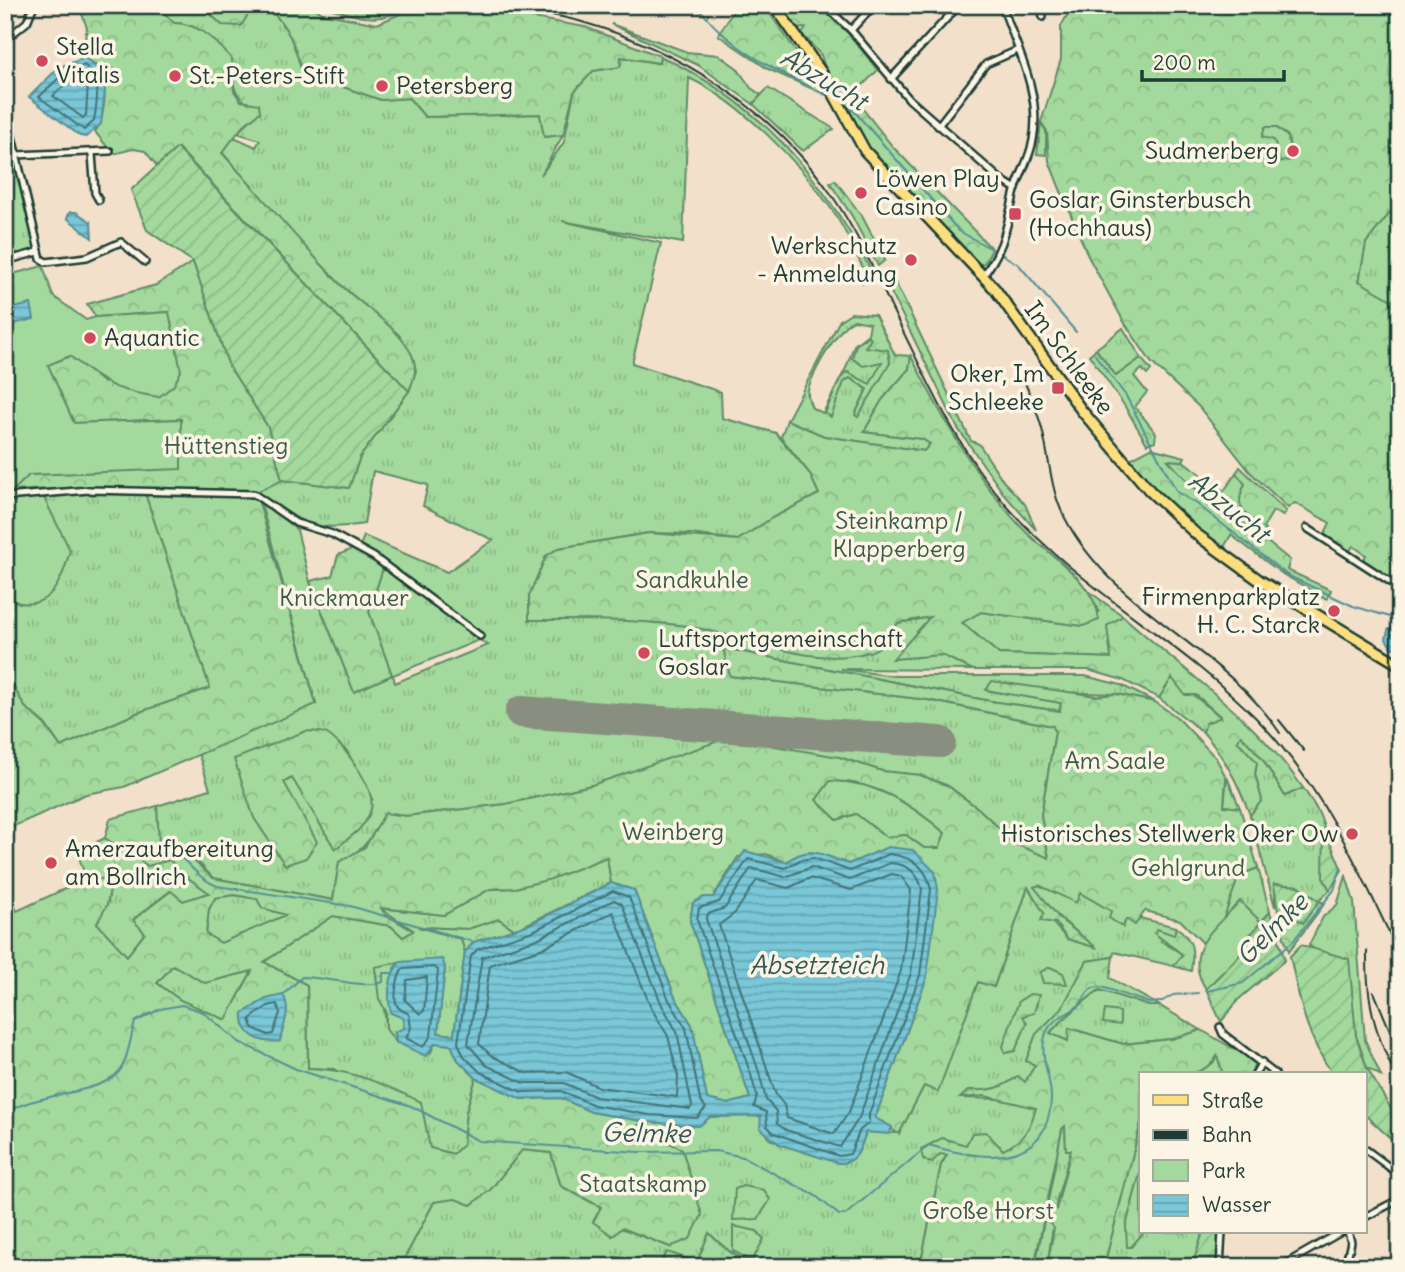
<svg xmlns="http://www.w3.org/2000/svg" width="1405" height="1272" viewBox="0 0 1405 1272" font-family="Delius,sans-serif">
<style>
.grass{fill:url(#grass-tufts);stroke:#618b68;stroke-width:2;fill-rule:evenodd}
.forest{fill:url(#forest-crowns);stroke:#618b68;stroke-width:2;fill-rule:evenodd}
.wetland{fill:url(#wetland-marsh);stroke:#618b68;stroke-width:2}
.park{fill:#a3d99c;stroke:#618b68;stroke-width:2}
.garden{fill:url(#garden-furrows);stroke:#618b68;stroke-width:2}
.water{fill:url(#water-rules);stroke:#569096;stroke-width:2}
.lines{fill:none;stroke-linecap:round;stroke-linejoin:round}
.shore{stroke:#437476;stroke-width:2}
.stream{stroke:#569096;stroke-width:2}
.runway{stroke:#888e80;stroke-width:32}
.street-casing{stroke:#1f3d34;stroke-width:10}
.primary-casing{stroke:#1f3d34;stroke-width:14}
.street{stroke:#fcf5e5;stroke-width:5}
.primary{stroke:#fddf80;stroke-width:9}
.rail{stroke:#1f3d34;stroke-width:2}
.poi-dot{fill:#d1495b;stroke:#fcf5e5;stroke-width:2.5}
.labels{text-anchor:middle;stroke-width:7;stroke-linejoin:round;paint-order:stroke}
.poi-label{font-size:24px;fill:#1f3d34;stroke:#fcf5e5;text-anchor:start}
.street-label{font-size:24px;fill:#1f3d34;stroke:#fcf5e5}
.park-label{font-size:24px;fill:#395c49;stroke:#fcf5e5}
.water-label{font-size:26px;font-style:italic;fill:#315955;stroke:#fcf5e5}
</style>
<defs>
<pattern id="grass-tufts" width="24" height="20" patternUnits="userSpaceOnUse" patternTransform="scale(1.75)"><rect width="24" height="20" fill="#a3d99c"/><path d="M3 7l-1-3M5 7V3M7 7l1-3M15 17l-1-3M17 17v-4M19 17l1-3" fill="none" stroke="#8cbb87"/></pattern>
<pattern id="forest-crowns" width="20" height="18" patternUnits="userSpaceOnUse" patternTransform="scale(1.75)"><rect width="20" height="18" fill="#a3d99c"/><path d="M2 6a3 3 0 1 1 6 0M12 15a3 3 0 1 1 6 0" fill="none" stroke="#8cbb87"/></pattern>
<pattern id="wetland-marsh" width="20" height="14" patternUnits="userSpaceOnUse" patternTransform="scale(1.75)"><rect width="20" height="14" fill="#a3d99c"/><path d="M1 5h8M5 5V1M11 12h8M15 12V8" fill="none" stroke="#8cbb87"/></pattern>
<pattern id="garden-furrows" width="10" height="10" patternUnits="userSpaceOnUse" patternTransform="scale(1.75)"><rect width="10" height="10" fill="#a3d99c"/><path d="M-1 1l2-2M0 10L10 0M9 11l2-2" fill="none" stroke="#8cbb87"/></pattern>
<pattern id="water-rules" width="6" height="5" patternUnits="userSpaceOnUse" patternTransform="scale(1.75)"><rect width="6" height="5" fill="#7ac7d8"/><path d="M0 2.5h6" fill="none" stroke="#63a3b0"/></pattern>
</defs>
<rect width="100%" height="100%" fill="#f2e0cb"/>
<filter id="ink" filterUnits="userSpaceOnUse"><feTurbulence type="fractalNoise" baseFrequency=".0143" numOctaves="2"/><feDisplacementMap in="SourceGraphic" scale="14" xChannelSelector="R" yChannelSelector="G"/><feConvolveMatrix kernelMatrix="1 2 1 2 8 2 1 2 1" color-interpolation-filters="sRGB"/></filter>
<g filter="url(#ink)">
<g class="grass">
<path d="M168,5H201L222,25L249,13V5H265C288,25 295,44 302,73L381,100L409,98L425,117L540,114L544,137L563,135L541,175L564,142L574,92L593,71L620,67L621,57L658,63L660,56C761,103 821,175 872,272L862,284L865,272C855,252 845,228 832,210C799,162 742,103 689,78L683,243L562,221L661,243L632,363L721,392L722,418L776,433L810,474L819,494L772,518L738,540L690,534L649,533L559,548L546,556L529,596L626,620L682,625L740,637L886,642L898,623L931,617L894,658L942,655L973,670L841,669L895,676H1085L1121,685L1155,702L1116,694L986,690L1061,703L1060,711L990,701L723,648L731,676L928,700L1053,726L1055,732L1041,815L1049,859L1017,845L979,809L948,786L920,775L882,771L839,757L592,785L506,804L406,816L394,813C369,833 372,847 339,862L333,900L213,878L194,858L159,848L157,806L210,789L198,753L316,704L260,500L297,530L310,582L354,692L392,675L369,612L383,568L360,546L364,536L447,572L493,540L423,506L428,485L373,471L364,524C304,533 303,520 256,492L282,480L349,488L360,457L409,391L416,371L413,358L399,335L343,287L274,215L222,152L234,137L256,147L260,140L237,133L259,112C233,96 232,89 232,59C214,40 201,24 174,23L164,13ZM479,640L488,645L395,683L393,675ZM325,733L347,751L372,799L292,778L283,783Z"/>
<polygon points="768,88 834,129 803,151 753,104"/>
<polygon points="5,124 35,249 17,256 16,252 5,255"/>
<polygon points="1265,127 1276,127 1288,137 1292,160 1280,163 1274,141 1262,137 1261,131"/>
<polygon points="1400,200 1400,305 1359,282 1366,243"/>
<path d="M851,313L875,315L895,355L911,356L909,369L882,400L864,432L922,439L930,444L924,451L824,436L787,420L840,320ZM854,320L870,323L868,334L854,345L846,368L823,413L812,408C809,400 806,395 809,386C815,370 839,325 854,320ZM856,345L890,363L855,415L867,389L850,378L844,382L840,379L848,372L870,385L883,361Z"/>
<polygon points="1123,328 1141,358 1116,376 1096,349"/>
<path d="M1167,460L1183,461L1224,491L1236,473L1245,483L1241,510L1254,523L1251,527C1218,515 1191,485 1167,460Z"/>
<polygon points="88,493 145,493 210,688 137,713 61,747 45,724 25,707 5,672 7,499"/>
<polygon points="1087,590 1123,616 1107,626 1112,658 999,654 962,622 981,612 1083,626 1099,611"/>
<polygon points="1171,677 1222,718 1206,723 1203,732 1159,698"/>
<path d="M1241,735L1262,758L1285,796L1303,788C1311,800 1322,815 1324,829C1328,850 1319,870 1330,890L1319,901L1299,886L1275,884V907L1250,815L1262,800L1255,774L1257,763L1237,740Z"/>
<polygon points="1227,777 1240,808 1224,806"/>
<path d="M830,781C874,780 912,805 945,833L939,849L924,848L906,835L886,837L856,814L837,820L816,800Z"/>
<polygon points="105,838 148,866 170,859 180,872 210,893 183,901 170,891 134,919 145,933 126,957 96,923 107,905 112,879 86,879 79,857 82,849"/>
<path d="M607,856L611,883L515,930L499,919L468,929L422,927L461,939L465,952L454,1035L438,1033L445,967L400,962L375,968C378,989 386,1008 386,1029L430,1054L435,1043L451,1045L458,1060L476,1078L466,1112L463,1145L453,1154L430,1148L334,1069L308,1068L307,985L264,962L333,916L391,926L403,937L413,930L380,908L444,915L490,889L515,888Z"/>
<polygon points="1258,868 1270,912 1261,922 1240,902 1223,920 1239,875"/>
<polygon points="1346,876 1354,902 1365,1040 1381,1076 1367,1067 1356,1036 1348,959 1321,954 1309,945 1323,917 1337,905"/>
<path d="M1039,885L1076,902L1080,893L1112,911L1123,927L1126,919L1135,924L1140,918L1176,927L1174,935L1161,941L1184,955L1173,966L1114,952L1113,957L1087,961L1062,1009L1037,1034L1026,1061L1035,1065L1025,1083L1018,1076C1001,1089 991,1091 969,1090L961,1098L1006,1099L1037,1109L1029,1129L1018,1143L1003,1151L966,1145L940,1154H947L941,1165L920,1267H771C743,1263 729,1253 709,1233L697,1263L667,1252L659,1267L615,1257L612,1267H400L434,1202L490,1190L522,1150L551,1153L561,1186L602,1208L612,1236L621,1228L670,1247L605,1137L648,1122L699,1126L710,1117L761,1116L769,1139L838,1163C858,1163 860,1149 866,1132L899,1133L924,1086L938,1091L978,982L994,987L1028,887L1044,913L1067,939L1095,947C1074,928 1048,913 1034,887Z"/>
<polygon points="234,895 258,899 262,908 287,915 221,943 206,934 209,909 215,898"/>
<polygon points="173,965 205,983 252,971 226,1020 180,1000 157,983"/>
<path d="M1100,990L1149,1006H1160L1201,1030L1172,1039L1123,1044L1070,1028L1068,1041L1050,1033C1054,1027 1094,992 1100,990Z"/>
<polygon points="1217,1055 1223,1074 1194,1074 1213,1063"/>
<polygon points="1141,1122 1141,1170 1126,1226 1142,1235 1144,1232 1203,1232 1192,1267 1098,1267 1105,1262"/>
<polygon points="1065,1126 1066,1149 1071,1150 1057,1199 1047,1267 1035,1267 1062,1129"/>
</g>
<g class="forest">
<path d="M79,5H168L164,13L174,23C201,24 214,40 232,59L234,91L241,101L259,104L260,112L243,126L222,153C262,196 299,242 340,284C364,308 397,325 412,355C418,368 414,379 409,391L178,148L157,166L145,151L133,149L113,154L95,132C108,114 112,60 80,58L87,28Z"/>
<polygon points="201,5 249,5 249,13 241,26 222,25"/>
<path d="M265,5H310L322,13L377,24L421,5H458L585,27L660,56L659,63L621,57L620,67L593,71L574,92L563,135L544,137L540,114L425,117L409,98L381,100L302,73C295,44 288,25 265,5Z"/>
<polygon points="737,5 764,5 826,95 768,69 718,35"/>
<polygon points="779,5 819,5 848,33 878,70 855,93 855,99 893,147 992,249 985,263 978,265 868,149 827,74 821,55 802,34 806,28 796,29"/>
<path d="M1073,5H1400V200L1366,243L1359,281L1400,305V585L1363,561L1366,555L1353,546L1349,552L1324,535L1330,523L1295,503L1288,508L1250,472L1199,407L1151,362L1124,322L1089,258L1060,189L1049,161L1047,131L1041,122L1061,59V26ZM1265,127H1276L1288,136L1292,160L1280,162L1274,140L1262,137Z"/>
<polygon points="611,24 687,52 719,55 737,68 751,88 761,95 753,104 698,65"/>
<polygon points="835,180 862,216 885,260 878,266 852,216 830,183"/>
<polygon points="193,262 229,366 268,427 282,480 256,492 316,704 124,787 86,794 5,830 5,672 25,707 44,724 61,747 137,713 210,688 145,493 232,491 92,487 11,491 29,475 181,468 180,419 74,423 47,365 70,356 104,383 169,312 96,317 87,304 156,285"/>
<polygon points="889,269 971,441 979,444 1004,482 1025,504 1036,530 1003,493 957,427 883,276"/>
<polygon points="868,336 871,339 865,347 888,350 890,363 858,417 855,415 867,389 850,378 844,382 831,417 825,413 840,379 847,372 870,384 882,362 863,366 852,358 856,345"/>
<polygon points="1096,349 1116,376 1141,358 1151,370 1147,375 1142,369 1134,376 1147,392 1135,407 1156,433 1155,441 1147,444 1124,405 1089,355"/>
<path d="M911,356C943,419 976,480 1025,531C1050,556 1096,582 1099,620L1083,626L981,612L962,623L999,654L1111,658L1107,626L1123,616C1184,671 1256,719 1303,788L1285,796L1262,758L1241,735L1237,741L1257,762L1255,774L1262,800L1250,815C1238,783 1225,758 1203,732L1206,723L1221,717L1196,695H1185L1172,678L1159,698L1123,680L1088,670H973L942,655L893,659L930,617L898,623C890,635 883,648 869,652C806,670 741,632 679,625C629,619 579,620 529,620V596L546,556L559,548L649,533L738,540L772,518L819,494L810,474L781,437L787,420L824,436L924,451L930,444L922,439L864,432L882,400L909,369Z"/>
<path d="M1151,448L1185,457L1183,461L1168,460C1192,486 1218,515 1251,527L1254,522C1239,509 1236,502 1245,484L1236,473L1240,467L1286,511L1283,516L1273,511L1263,528L1268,534L1266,541L1290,560L1287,570L1331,590L1327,599L1284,575L1231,535L1223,549C1189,522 1157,494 1130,459Z"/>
<polygon points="360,546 383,568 369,612 392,675 354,692 310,581 332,576 338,555"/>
<path d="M723,648L990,701L1060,711L1061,703L986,690L992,681L1096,696L1116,694L1155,702L1178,718L1216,758L1226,777L1224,806L1240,808L1258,868L1239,875L1223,920L1203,943L1180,920L1145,911L1135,925L1126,919L1123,927L1109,918L1111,911L1080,893L1076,903L1039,885L1034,887L1060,919L1097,948L1067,939L1056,923L1041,921L1044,913L1028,887L994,987L978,982L938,1092L924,1086L899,1134L875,1118L927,977L888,847L849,864C822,856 812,843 786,862L766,854L738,857L713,897H704L693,903L690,921L750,1098L728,1104L707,1099L692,1025L675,997L634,890L611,883L607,857L551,879L515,888L490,889L444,915L381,908L385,914L413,931L403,937L391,926L333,916L264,962L307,985L308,1068C350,1069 384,1084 421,1102L430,1148L453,1154L463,1145L466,1112L476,1078L521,1099L561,1098L591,1112L648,1122L608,1136L654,1135L682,1149L702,1215L690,1239L670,1247L622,1228L613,1236L593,1222L601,1207L561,1186L551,1153L522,1150L490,1190L471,1205L455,1199L434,1202L400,1267H5V885L17,911L86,879H112L107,905L97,923L127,956L145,933L133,920L171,891L183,901L209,893L180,872L170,860L148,866L105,838L110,819L157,806L159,847L173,842L213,878L333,900L339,862L365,847L385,813L406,816L506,804L592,785L727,738L839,757L882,771L920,775L948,786L979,809L1017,845L1049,858L1041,815L1055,732L1053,726L928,700L730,676ZM830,781C875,780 912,805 945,833L939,848H924L906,835L886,837L856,814L837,820L816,800ZM234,895L257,899L262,908L286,915L221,943L206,934L209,909L215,898ZM173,965L205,983L252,971L226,1020L180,1000L157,983ZM257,1004L281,1033L279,1041L250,1011Z"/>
<path d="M306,731C313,732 322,731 327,734C344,744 376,789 371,809C366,828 349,838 335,849L292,778L284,782L317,842L306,858L285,865L254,818L234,759Z"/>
<polygon points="1319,901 1325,903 1289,951 1280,927 1290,913 1303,922"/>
<polygon points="499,919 515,930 474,942 465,952 461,939 418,927 468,929"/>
<path d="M1176,927C1194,939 1194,951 1191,971L1173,966L1183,955L1154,933L1157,929L1174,935Z"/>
<path d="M1113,957L1110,978L1160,1006H1149L1100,990C1094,992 1053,1028 1050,1033L1068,1041L1069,1028L1123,1044L1172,1039L1201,1030L1255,1061L1251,1074H1223L1217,1056C1203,1081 1166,1074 1141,1074V1122L1105,1262L1098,1267H1047L1054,1228L1048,1222L1050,1213L1056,1210L1071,1150H1066L1065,1126L1062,1129L1034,1267H920L941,1165L947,1155L940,1154L931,1163L923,1159L921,1149L942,1138L966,1145L972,1133L986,1132L1003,1150C1023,1141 1030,1129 1036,1108L985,1096L960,1098L969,1090C991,1091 1001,1089 1018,1076L1025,1082L1035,1065L1026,1061L1036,1034L1062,1008L1087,961Z"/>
<polygon points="1050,967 1063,973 1067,984 1043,983 1040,972"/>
<polygon points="1030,994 1039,995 1034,1013 1023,1016 1027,1023 1015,1051 1005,1053 1003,1046 1019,1001"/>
<polygon points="1105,1010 1120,1012 1120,1025 1103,1023"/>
<polygon points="1141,1170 1141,1232 1144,1232 1131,1247 1127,1247 1126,1226"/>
<polygon points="743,1186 764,1190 770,1200 758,1219 733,1220 735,1189"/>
<polygon points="733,1226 757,1231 764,1239 752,1261 733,1251"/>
<path d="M709,1233C728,1253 743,1263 771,1267H659L667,1252L697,1262Z"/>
<polygon points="614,1257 615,1257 653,1267 612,1267"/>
</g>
<polygon class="wetland" points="400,962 394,968 404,1028 396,1032 396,1042 386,1029 386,1011 379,999 375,967"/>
<g class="park">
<polygon points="1041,123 1046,131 1046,155 1037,154"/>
<path d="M43,266L53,296L86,320L96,317L169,312L181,371L174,385L159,397C112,390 107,385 70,356L48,365L74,423L181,419V469L29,475L5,499V276Z"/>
<path d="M43,496L70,550C64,575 53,608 21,603C16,603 10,598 5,596V501Z"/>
<path d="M1240,901L1261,922L1244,942L1248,947L1206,989C1181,951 1215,928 1240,901Z"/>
</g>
<g class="garden">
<path d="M322,5H409C382,27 352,16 322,5Z"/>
<polygon points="177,148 409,391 360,457 349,488 282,480 268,427 229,366 193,262 147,230 131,190"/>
<polygon points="1324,828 1342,870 1330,890 1323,878"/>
<polygon points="1274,884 1299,886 1319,901 1303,923 1290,914 1280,927"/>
<polygon points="1270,912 1285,960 1238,1000 1221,1022 1206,989 1248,947 1244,942"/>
<path d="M1301,945L1349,959L1356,1036L1367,1068L1400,1124V1147L1365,1115V1074H1333C1306,1038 1299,998 1290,956Z"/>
<polygon points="1203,1232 1222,1232 1220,1267 1192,1267"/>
</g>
<g class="water">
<polygon points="85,58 101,71 105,90 101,124 86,137 80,136 29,97 59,67"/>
<polygon points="70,212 76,212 91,222 92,238 67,218"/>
<polygon points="31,304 34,319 5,326 5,310"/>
<polygon points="1397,624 1400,624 1399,650 1391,647 1386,639 1388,630"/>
<path d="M888,847L913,850L935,872L938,889L927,977L875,1118L892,1127L889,1134L866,1132C860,1149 858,1163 838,1163L779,1144L760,1128L761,1116L710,1117L699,1126L648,1122L591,1112L561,1098L521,1099L476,1078L458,1060L451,1045L435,1043L426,1056L396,1042L395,1032L404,1028L403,1018L391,1013C387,997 388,975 400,962L442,959L445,967L438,1033L454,1035L465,952L474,942L530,924L611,883L634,890L675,997L692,1025L707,1099L728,1104L750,1098L690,921L693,903L704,897H713L745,851L786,862C812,843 822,856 849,864Z"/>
<path d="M283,995C292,1010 283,1025 280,1041C260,1044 241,1035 243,1013L266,999Z"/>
</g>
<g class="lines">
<g class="shore">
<path d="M84,65C103,80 97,100 94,121L84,130L39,97L64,73Z"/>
<polygon points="80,75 88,84 86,115 83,118 53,96 70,80"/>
<path d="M889,854C912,857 927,866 931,890L920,975L869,1114V1123L860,1130L850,1154L839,1156L774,1133L767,1126L766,1112L754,1107L757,1096L751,1075L697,920L699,908L719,902L748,859L785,868L800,860L814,858L850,871Z"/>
<path d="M890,863C906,864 918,872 922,889L911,973L859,1118L840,1147L786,1130L777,1124L776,1111L766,1100L759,1072L706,919L708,914L725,908L751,868L785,877L812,867L850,880Z"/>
<polygon points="892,874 901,876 911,890 901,971 849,1112 834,1134 787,1118 784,1105 776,1095 719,925 735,913 757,880 788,888 810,878 851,890"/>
<polygon points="613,891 629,897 669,1000 686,1028 700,1100 706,1108 697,1118 649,1115 594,1105 561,1091 522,1092 480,1072 464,1056 458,1043 471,956 478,949 533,931"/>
<polygon points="614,900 622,904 661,1003 677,1032 692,1106 690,1109 596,1097 564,1083 524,1083 486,1065 468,1044 482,957 537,939"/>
<polygon points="613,912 651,1008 668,1036 678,1076 677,1097 599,1087 566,1072 526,1073 492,1056 479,1044 490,965 541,949"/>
<path d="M434,967L438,970L431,1036L423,1047L406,1038L411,1028L409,1014C406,1012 402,1011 399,1008C391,1001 398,975 403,969Z"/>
<polygon points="427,977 424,1011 420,1014 405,1000 407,980"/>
<polygon points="277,1004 280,1013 273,1034 268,1035 253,1028 250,1019 268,1006"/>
</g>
<g class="stream">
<path d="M697,5C728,50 783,74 831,97"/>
<polyline points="842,103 854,111 959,231 995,251"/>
<polyline points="1000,253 1019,265 1076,332"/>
<polyline points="1095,355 1126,396 1177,492 1197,504 1287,575 1353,606 1400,620"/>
<path d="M161,845C188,856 192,876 217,886L350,906L474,942"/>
<polyline points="1207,991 1243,983 1293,941 1334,890 1341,867"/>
<path d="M283,995L302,977C323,977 367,989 383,982V973H392"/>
<path d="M5,1114C35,1090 110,1097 123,1065C129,1052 131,1036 135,1022L160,1009L182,1005L203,1012L239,1042L296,1069L411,1106L479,1141L639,1152L716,1151L743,1157L816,1196L839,1215H845L929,1145C976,1159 1047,1172 1051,1100C1052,1079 1039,1058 1045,1036C1051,1017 1066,1017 1079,1005C1084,1000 1086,992 1092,988L1102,987L1149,1003L1161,1002L1173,995L1198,993"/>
</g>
<polyline class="runway" points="521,712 940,742"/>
<g class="street-casing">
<g id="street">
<polyline points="824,5 851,30 909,99 1000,179 1016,189"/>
<polyline points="1041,5 1043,17"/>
<polyline points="851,30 874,5"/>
<polyline points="5,40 27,22 34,5"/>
<polyline points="891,79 959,5"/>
<polyline points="5,107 41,259 46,262 87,257 121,242 145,262"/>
<polyline points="938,126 986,64 1018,50"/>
<polyline points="92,154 95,193 99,200"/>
<polyline points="16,155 110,151"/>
<polyline points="5,261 38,252"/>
<path d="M983,276C1006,246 1006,226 1015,191C1020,174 1030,158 1033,140C1042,94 1017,49 1002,5"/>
<polyline points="5,497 89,490 254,494 296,523 332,534 374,557 480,636"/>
<polyline points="1307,528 1400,588"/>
<polyline points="1220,1027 1223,1034 1275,1074"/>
<polyline points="1255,1074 1262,1062"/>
<polyline points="1365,1149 1400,1175"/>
<polyline points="1365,1217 1400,1199"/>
<polyline points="1220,1267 1222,1232"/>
<polyline points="1287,1267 1292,1260 1341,1232"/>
<polyline points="1345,1267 1351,1242 1348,1232"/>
</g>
</g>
<g class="primary-casing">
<polyline id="primary" points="774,5 824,76 865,151 995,289 1082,411 1150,491 1196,534 1259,580 1400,665"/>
</g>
<use href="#street" class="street"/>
<use href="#primary" class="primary"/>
<g class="rail">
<path d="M495,5C524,10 554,14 582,22C680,50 772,109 831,194C856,230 874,270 892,309C926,377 955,446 1005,504C1077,587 1177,639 1255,717C1322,785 1360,870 1400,956"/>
<path d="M1025,383C1032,399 1039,415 1043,433C1050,462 1051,494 1066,520C1115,612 1224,648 1280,733"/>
<polyline points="1279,720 1304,751"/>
<path d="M1367,951C1366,1006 1376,1036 1400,1085"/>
<polyline points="1374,992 1400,1055"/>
</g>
</g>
</g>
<g class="poi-dot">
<circle cx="42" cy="61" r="7"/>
<circle cx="175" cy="76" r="7"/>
<circle cx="382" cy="86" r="7"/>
<circle cx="1293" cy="151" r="7"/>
<circle cx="861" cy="193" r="7"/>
<rect x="1008" y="207" width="14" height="14" rx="3.5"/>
<circle cx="911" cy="260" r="7"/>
<circle cx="90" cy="338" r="7"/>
<rect x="1051" y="381" width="14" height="14" rx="3.5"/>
<circle cx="1334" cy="611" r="7"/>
<circle cx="644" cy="653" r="7"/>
<circle cx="1352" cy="834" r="7"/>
<circle cx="51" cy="863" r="7"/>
</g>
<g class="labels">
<g class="poi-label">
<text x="56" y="55">Stella<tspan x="56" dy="28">Vitalis</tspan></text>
<text x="189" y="84">St.-Peters-Stift</text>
<text x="396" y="94">Petersberg</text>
<text x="1279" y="159" text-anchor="end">Sudmerberg</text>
<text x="875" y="187">Löwen Play<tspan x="875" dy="28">Casino</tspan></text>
<text x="1029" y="208">Goslar, Ginsterbusch<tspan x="1029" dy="28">(Hochhaus)</tspan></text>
<text x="897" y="254" text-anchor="end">Werkschutz<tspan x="897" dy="28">- Anmeldung</tspan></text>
<text x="104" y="346">Aquantic</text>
<text x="1044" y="382" text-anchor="end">Oker, Im<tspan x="1044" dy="28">Schleeke</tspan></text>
<text x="1320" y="605" text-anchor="end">Firmenparkplatz<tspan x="1320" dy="28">H. C. Starck</tspan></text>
<text x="658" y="647">Luftsportgemeinschaft<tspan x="658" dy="28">Goslar</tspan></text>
<text x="1338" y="842" text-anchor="end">Historisches Stellwerk Oker Ow</text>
<text x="65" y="857">Amerzaufbereitung<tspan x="65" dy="28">am Bollrich</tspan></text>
</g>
<g class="street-label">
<text transform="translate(1069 358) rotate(54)" y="8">Im Schleeke</text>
</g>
<g class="park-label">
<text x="226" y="454">Hüttenstieg</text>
<text x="899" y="529">Steinkamp /<tspan x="899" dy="28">Klapperberg</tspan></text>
<text x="692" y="588">Sandkuhle</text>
<text x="344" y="606">Knickmauer</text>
<text x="1115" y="769">Am Saale</text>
<text x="673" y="840">Weinberg</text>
<text x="1188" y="876">Gehlgrund</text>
<text x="643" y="1192">Staatskamp</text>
<text x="988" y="1219">Große Horst</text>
</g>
<g class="water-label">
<text transform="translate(824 79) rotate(31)" y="9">Abzucht</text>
<text transform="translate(1229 507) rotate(39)" y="9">Abzucht</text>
<text transform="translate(1272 929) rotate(-45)" y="9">Gelmke</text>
<text x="817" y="974">Absetzteich</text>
<text transform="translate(646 1133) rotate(1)" y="9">Gelmke</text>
</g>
</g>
<rect width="1405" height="1272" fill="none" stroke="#fcf5e5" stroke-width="28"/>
<rect x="14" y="14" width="1377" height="1244" fill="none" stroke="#1f3d34" stroke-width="2.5" filter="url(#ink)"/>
<rect x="1139" y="1072" width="228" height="161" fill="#fcf5e5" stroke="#a4ab9e" stroke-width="2"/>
<rect x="1153" y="1095" width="35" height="10" fill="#fddf80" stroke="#a4ab9e" stroke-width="2"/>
<text x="1202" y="1108" font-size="21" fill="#1f3d34">Straße</text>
<rect x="1153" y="1130" width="35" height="10" fill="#1f3d34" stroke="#a4ab9e" stroke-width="2"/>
<text x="1202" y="1142" font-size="21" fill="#1f3d34">Bahn</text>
<rect x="1153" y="1160" width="35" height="21" fill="#a3d99c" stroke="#a4ab9e" stroke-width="2"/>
<text x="1202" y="1178" font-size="21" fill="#1f3d34">Park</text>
<rect x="1153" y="1195" width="35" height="21" fill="url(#water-rules)" stroke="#a4ab9e" stroke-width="2"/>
<text x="1202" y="1212" font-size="21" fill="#1f3d34">Wasser</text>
<path d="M1142 70v10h142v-10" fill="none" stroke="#1f3d34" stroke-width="3.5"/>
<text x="1153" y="70" font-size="21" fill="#1f3d34" stroke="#fcf5e5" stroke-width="5" paint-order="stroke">200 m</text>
</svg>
